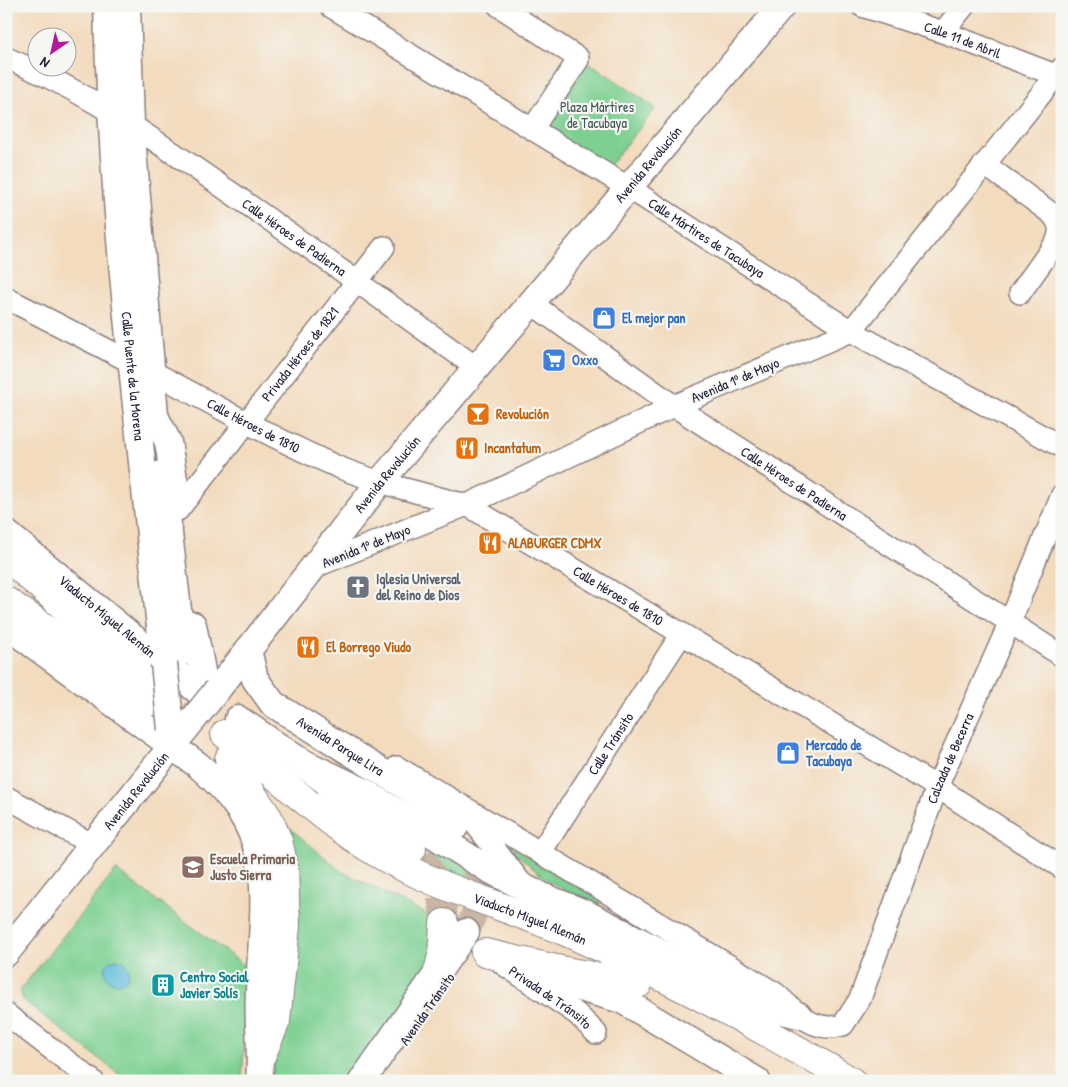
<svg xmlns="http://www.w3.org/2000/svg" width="1068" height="1087" viewBox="0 0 1068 1087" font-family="'Patrick Hand',sans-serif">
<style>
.green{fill:#7dd092;stroke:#507966}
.water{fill:#5fbddd;stroke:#40708c}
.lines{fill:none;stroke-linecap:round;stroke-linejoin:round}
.major-tunnel{stroke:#c9b6a4;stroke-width:26;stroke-dasharray:26 13;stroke-linecap:butt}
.highway-tunnel{stroke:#c9b6a4;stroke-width:28;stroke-dasharray:28 14;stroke-linecap:butt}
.minor-casing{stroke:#8a7e7c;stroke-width:24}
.major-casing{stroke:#8a7e7c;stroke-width:29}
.highway-casing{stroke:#8a7e7c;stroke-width:30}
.minor{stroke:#fff;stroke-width:21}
.major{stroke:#fff;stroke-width:26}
.highway{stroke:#fff;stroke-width:28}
.major-bridge-casing{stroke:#8a7e7c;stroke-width:29;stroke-linecap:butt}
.major-bridge{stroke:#fff;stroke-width:26}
.labels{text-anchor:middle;stroke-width:4.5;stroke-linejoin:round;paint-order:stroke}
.street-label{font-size:14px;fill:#22223b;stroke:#f6f6f2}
.park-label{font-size:14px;fill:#3d5655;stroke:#f6f6f2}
.shop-label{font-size:14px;font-weight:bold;fill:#366cbe;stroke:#f6f6f2;text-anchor:start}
.food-label{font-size:14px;font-weight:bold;fill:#c56008;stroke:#f6f6f2;text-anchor:start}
.worship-label{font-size:14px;font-weight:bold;fill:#5b616d;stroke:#f6f6f2;text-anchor:start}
.education-label{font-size:14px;font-weight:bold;fill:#785e54;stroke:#f6f6f2;text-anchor:start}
.culture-label{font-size:14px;font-weight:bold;fill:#0d838f;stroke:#f6f6f2;text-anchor:start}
</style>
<rect width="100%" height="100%" fill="#f6f6f2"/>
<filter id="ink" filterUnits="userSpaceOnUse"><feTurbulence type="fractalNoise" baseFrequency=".02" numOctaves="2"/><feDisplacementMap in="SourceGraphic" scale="10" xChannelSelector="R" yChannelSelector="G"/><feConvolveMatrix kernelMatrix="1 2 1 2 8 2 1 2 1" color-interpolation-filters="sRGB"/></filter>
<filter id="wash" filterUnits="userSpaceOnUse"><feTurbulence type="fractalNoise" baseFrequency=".0096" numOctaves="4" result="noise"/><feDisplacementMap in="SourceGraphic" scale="20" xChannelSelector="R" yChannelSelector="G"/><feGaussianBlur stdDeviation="1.12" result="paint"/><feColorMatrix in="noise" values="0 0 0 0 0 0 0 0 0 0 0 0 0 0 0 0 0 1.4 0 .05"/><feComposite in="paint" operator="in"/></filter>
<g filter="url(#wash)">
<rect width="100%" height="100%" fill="#f3dbbe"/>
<g class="green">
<polygon points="587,61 656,108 608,167 543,127"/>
<polygon points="284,823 341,871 430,916 435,939 430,968 352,1081 271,1081 294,923"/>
<polygon points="415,834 521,902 416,864 430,855 413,836"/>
<polygon points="502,841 603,898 596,909 544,878"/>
<polygon points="116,870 248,968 242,1081 128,1081 23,1000 20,990"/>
</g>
<circle class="water" cx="117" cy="971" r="12"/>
</g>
<g filter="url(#ink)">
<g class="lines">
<g class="major-tunnel">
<path d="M183,652C192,681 214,700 238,719"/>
<path d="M466,932C482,902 484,876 466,846"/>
</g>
<g class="highway-tunnel">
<polyline points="152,678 225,734"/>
<path d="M421,859C438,879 443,898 444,923"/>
</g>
<g class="minor-casing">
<g id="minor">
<path id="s1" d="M330,6L629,188L851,331L1062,447"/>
<polyline points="499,6 578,58 578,60 533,128"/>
<path id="s2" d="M862,6L943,32L1055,75L1062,81"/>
<polyline points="943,32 964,6"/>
<path id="s3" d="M6,58C87,91 156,141 227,190C311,248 394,308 477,368"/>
<path d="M984,164L1052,214C1060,224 1061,229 1057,241L1020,293"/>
<polyline points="6,298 131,362"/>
<path id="s4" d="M531,303L674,406L1062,656"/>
<path id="s5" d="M151,371C213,404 274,439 338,467C380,484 424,494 467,505L937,787L1062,868"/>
<path id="s6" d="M178,510L384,247"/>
<polyline points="312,568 467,505 674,406 851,331 1062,68"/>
<path id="s7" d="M397,767L775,993C796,1011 812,1034 843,1025L860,999L937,787L1010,622L1062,495"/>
<polyline points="6,797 93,845"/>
<polyline points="469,816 522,884"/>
<path id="s8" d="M540,853L681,635"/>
<path id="s9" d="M503,964L577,1014L596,1033"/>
<polyline points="6,1014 93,1081"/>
</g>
</g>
<g class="major-casing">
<g id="major">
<path id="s10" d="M107,6C112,226 141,445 164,664"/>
<polyline points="127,6 131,124 156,427"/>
<polyline points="155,416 168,442 176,492"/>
<polyline points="162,474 183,652"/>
<path id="s11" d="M6,533L209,700"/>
<path d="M6,625L198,765C281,836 263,893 259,990C257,1021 262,1050 259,1081"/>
<polyline points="193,625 203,676"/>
<path id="s12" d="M248,650L255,679L273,704L403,785L432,805L455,827"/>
<path id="s13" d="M217,690L380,482L782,6"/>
<polyline points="238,719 300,761 363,791 488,869 537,894 585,913 768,1007 798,1015"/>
<path id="s14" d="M6,953L180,736"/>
<polyline points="543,978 622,1000 757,1081"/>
<polyline points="362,1081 466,932"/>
</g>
</g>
<g class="highway-casing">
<g id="highway">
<polyline points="6,556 111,648 152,678"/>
<polyline points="6,601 152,701"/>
<path id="s15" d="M225,734C276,774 322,820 377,853C436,888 503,905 566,932C664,975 759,1026 851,1081"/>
<polyline points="229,759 269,819 278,841 284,867 286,926 276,1021 262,1054"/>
<polyline points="300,761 355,802"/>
<polyline points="330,800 412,849"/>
<polyline points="537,894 564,915 582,925"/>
<polyline points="485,953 565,971 638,984"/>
<polyline points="438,971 442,956 444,923"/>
</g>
</g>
<use href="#minor" class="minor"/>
<use href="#major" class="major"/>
<use href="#highway" class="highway"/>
<g class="major-bridge-casing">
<g id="major-bridge">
<polyline points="164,664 171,729"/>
<polyline points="180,736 217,690"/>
</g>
</g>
<use href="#major-bridge" class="major-bridge"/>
</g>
</g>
<defs>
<g id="shop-square" transform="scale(1.25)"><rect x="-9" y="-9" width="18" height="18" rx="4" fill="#3f7fe0" stroke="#f6f6f2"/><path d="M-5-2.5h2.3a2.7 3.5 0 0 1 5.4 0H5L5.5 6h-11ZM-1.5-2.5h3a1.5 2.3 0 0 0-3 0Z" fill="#fff"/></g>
<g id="supermarket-square" transform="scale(1.25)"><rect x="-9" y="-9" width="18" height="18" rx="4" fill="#3f7fe0" stroke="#f6f6f2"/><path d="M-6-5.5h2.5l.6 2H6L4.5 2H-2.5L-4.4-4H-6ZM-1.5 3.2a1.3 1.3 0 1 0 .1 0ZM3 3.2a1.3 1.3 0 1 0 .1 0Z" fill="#fff"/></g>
<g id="bar-square" transform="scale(1.25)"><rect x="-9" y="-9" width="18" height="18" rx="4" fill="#e8710a" stroke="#f6f6f2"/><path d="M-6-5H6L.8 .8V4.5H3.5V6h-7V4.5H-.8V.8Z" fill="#fff"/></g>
<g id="restaurant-square" transform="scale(1.25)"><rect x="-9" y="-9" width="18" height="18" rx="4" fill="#e8710a" stroke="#f6f6f2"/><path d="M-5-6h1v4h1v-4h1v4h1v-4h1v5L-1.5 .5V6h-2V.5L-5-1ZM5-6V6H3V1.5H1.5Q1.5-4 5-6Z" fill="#fff"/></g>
<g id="church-square" transform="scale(1.25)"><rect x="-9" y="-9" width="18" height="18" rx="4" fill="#6b7280" stroke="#f6f6f2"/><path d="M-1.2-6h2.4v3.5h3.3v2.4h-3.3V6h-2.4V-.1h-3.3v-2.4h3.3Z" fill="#fff"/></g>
<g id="school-square" transform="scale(1.25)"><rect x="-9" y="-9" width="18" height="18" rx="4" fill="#8d6e63" stroke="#f6f6f2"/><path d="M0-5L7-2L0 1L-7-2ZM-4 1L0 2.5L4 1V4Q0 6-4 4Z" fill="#fff"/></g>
<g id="building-square" transform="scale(1.25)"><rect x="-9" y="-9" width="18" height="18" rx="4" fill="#0f9aa8" stroke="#f6f6f2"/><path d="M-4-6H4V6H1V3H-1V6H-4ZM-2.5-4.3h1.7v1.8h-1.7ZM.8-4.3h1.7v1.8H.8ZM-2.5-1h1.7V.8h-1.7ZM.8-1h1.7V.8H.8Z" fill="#fff"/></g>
</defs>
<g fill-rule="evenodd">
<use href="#shop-square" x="604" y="318"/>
<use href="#supermarket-square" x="554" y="360"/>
<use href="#bar-square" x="478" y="414"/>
<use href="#restaurant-square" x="467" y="448"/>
<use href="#restaurant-square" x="490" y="543"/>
<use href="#church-square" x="358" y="587"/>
<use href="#restaurant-square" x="308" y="647"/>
<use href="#shop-square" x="788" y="753"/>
<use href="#school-square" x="193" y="867"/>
<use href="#building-square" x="163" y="985"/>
</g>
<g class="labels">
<g class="street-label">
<text dy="5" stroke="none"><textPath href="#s2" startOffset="106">Calle 11 de Abril</textPath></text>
<text dy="5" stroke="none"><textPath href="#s13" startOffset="680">Avenida Revolución</textPath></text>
<text dy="5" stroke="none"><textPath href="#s3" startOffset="340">Calle Héroes de Padierna</textPath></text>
<text dy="5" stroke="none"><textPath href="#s1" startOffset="442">Calle Mártires de Tacubaya</textPath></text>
<text dy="5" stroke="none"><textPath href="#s6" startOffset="198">Privada Héroes de 1821</textPath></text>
<text dy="5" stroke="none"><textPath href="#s10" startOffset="371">Calle Puente de la Morena</textPath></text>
<text transform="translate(735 380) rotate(-23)" y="5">Avenida 1º de Mayo</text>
<text dy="5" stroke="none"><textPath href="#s5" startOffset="116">Calle Héroes de 1810</textPath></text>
<text dy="5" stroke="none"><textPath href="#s13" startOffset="275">Avenida Revolución</textPath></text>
<text dy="5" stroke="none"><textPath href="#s4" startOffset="319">Calle Héroes de Padierna</textPath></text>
<text transform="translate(366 546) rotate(-22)" y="5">Avenida 1º de Mayo</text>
<text dy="5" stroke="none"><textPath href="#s5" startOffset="521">Calle Héroes de 1810</textPath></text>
<text dy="5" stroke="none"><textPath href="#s11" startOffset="131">Viaducto Miguel Alemán</textPath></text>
<text dy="5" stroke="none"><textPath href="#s8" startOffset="130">Calle Tránsito</textPath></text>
<text dy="5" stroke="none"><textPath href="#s12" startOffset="140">Avenida Parque Lira</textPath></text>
<text dy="5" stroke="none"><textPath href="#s7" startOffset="808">Calzada de Becerra</textPath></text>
<text dy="5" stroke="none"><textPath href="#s14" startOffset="208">Avenida Revolución</textPath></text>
<text dy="5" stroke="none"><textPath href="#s15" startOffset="360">Viaducto Miguel Alemán</textPath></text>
<text dy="5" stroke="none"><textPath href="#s9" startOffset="58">Privada de Tránsito</textPath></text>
<text transform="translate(427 1009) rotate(-55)" y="5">Avenida Tránsito</text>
</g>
<g class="park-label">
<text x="597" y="112">Plaza Mártires<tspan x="597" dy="16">de Tacubaya</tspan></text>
</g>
<g class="shop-label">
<text x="622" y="323">El mejor pan</text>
<text x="572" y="365">Oxxo</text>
<text x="806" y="750">Mercado de<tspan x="806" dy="16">Tacubaya</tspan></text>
</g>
<g class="food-label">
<text x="496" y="419">Revolución</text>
<text x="484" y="453">Incantatum</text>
<text x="508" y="548">ALABURGER CDMX</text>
<text x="326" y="652">El Borrego Viudo</text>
</g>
<g class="worship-label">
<text x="376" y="584">Iglesia Universal<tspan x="376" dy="16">del Reino de Dios</tspan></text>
</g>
<g class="education-label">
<text x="210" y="864">Escuela Primaria<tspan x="210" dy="16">Justo Sierra</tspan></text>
</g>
<g class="culture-label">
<text x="180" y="982">Centro Social<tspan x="180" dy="16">Javier Solís</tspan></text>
</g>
</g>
<rect width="1068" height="1087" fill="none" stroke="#f6f6f2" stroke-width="25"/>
<g transform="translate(52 52) rotate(214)"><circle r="24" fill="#f6f6f2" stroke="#a1a1a9"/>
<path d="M0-4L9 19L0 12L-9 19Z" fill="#b5179e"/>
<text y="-8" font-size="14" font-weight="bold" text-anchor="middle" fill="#22223b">N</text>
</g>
</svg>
